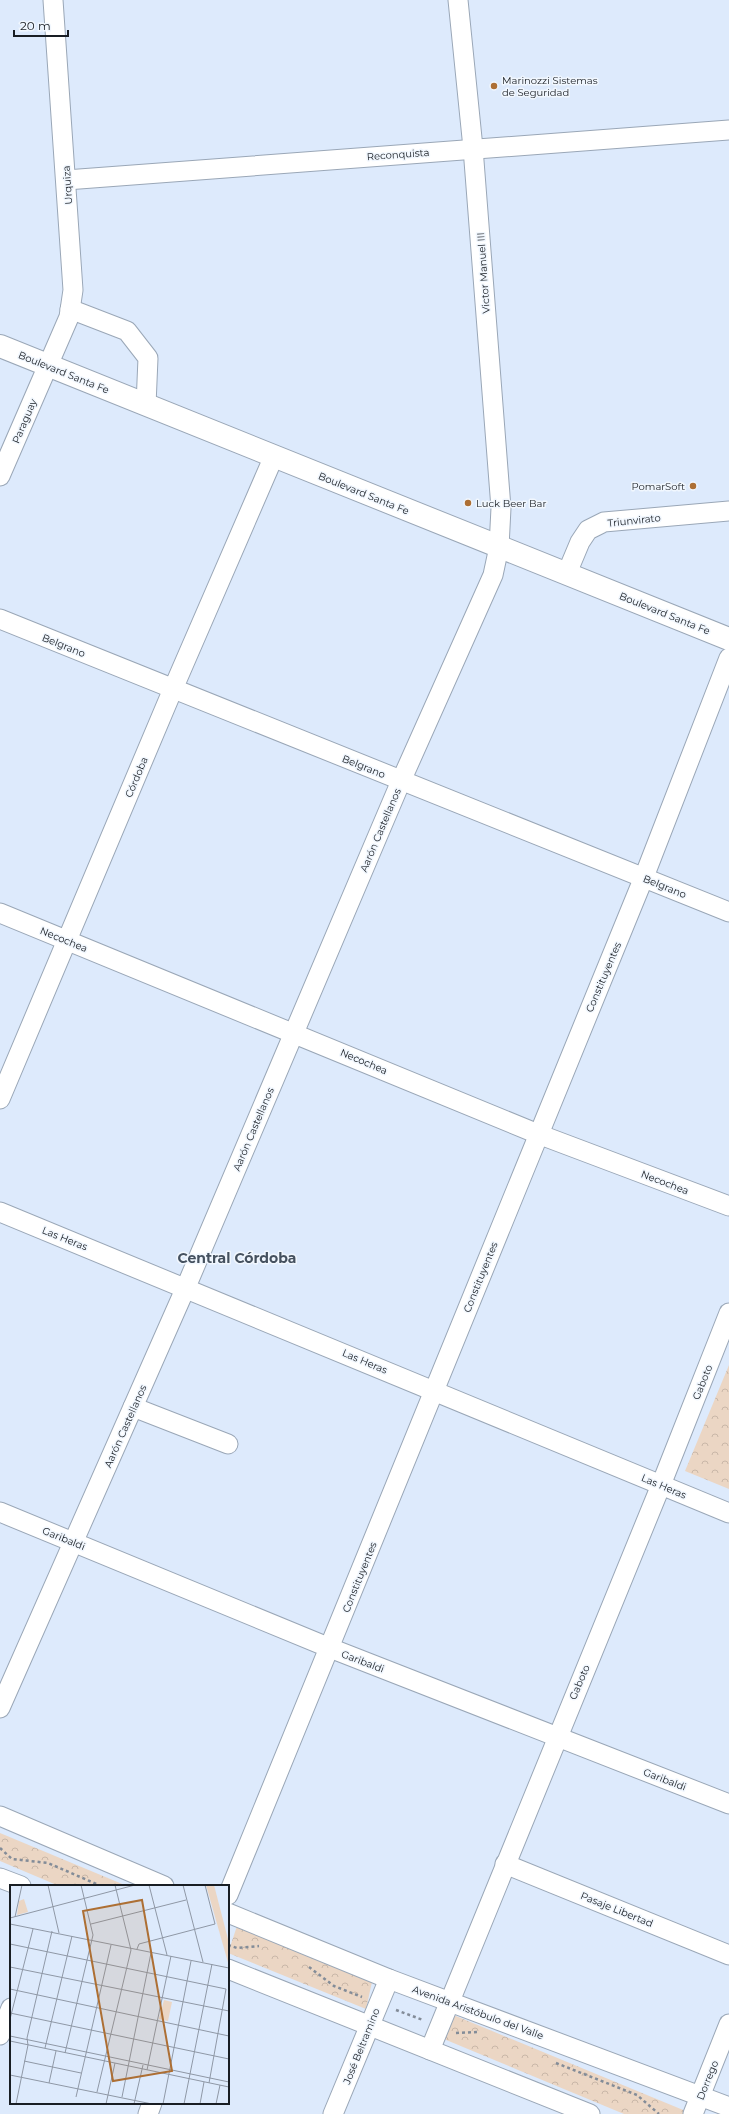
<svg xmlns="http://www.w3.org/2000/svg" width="729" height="2114" viewBox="0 0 729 2114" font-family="Montserrat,sans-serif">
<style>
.park{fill:url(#park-crowns)}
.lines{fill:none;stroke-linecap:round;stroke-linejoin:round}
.minor-casing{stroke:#9aa7b7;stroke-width:21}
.major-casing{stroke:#9aa7b7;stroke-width:24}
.path{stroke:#838c98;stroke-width:2.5;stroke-dasharray:3 3;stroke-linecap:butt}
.minor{stroke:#fff;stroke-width:19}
.major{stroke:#fff;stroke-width:22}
.poi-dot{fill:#ad6f34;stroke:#f1f7fe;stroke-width:1.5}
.labels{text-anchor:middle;stroke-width:3;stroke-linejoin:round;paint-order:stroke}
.poi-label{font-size:10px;fill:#191e24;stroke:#f1f7fe;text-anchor:start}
.street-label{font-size:10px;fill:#191e24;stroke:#f1f7fe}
.district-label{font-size:14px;font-weight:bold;fill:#45515f;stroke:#f1f7fe}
.inset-road{fill:none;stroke:#8f98a6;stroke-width:1}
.view{fill:#ad6f34;fill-opacity:0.15;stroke:#ad6f34;stroke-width:2}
.inset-edge{fill:none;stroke:#191e24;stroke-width:2}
</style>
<defs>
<pattern id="park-crowns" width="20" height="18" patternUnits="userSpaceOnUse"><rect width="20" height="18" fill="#ebd6c4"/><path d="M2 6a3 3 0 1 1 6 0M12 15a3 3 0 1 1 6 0" fill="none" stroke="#c9b7a8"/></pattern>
</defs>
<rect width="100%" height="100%" fill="#ddeafc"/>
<g class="park">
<polygon points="729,1365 729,1489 685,1471"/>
<polygon points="0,1833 127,1886 59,1886 0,1861"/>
<polygon points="237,1926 372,1982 366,2009 228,1953"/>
<polygon points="451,2014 688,2112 687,2114 624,2114 439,2037"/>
</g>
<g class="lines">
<g class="minor-casing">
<g id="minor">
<polyline points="66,180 729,130"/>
<polyline points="70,309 127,331 148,358 146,405"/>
<polyline points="0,476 69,317 73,290 53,0"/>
<polyline points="567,573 580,542 588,530 604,522 729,511"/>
<polyline points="0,619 729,912"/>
<polyline points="0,913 538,1134 729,1206"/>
<polyline points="0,1099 173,689 274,456"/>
<polyline points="0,1212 729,1513"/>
<polyline points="133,1407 228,1444"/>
<polyline points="0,1512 330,1648 729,1804"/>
<polyline points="0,1708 186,1287 401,781 493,575 499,547 501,508 473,148 458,0"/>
<polyline points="0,1816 164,1886"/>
<polyline points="505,1864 729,1955"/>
<polyline points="0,1878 21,1886"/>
<polyline points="228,1895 644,877 729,658"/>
<polyline points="228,1913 389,1979 729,2107"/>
<polyline points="228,1969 590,2114"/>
<polyline points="0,2035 11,2008"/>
<polyline points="430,2050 661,1485 729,1313"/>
<polyline points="148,2114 152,2103"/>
<polyline points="333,2114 389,1979"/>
<polyline points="693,2114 729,2024"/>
</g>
</g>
<g class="major-casing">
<polyline id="major" points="0,346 729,639"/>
</g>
<g class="path">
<polyline points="0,1848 12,1859 48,1863 101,1886"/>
<polyline points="228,1945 237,1948 259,1946"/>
<polyline points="309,1967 334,1986 362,1997"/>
<polyline points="396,2010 423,2020"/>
<polyline points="456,2033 477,2032"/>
<polyline points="556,2063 637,2095 659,2114"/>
</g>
<use href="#minor" class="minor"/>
<use href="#major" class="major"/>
</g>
<g class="poi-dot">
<circle cx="494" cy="86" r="4"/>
<circle cx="693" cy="486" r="4"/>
<circle cx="468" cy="503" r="4"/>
</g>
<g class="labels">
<g class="poi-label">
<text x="502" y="84">Marinozzi Sistemas<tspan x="502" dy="12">de Seguridad</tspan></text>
<text x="685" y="490" text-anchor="end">PomarSoft</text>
<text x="476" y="507">Luck Beer Bar</text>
</g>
<g class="street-label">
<text transform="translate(398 154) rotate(-4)" y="4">Reconquista</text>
<text transform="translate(67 185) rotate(-94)" y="4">Urquiza</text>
<text transform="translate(483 273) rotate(-94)" y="4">Victor Manuel III</text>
<text transform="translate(64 372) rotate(22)" y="4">Boulevard Santa Fe</text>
<text transform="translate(24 421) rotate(-67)" y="4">Paraguay</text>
<text transform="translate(364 493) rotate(22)" y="4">Boulevard Santa Fe</text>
<text transform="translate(634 520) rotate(-6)" y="4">Triunvirato</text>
<text transform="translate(665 613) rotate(22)" y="4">Boulevard Santa Fe</text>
<text transform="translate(64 645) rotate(22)" y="4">Belgrano</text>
<text transform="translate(364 766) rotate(22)" y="4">Belgrano</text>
<text transform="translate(136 777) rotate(-67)" y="4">Córdoba</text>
<text transform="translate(380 830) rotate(-67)" y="4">Aarón Castellanos</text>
<text transform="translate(665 886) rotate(22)" y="4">Belgrano</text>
<text transform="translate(64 939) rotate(22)" y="4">Necochea</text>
<text transform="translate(603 977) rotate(-67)" y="4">Constituyentes</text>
<text transform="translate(364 1061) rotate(23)" y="4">Necochea</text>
<text transform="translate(253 1129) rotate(-67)" y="4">Aarón Castellanos</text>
<text transform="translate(665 1182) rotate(21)" y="4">Necochea</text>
<text transform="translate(65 1238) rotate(22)" y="4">Las Heras</text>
<text transform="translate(480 1277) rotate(-68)" y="4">Constituyentes</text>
<text transform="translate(365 1361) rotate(23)" y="4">Las Heras</text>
<text transform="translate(702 1382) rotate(-68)" y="4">Gaboto</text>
<text transform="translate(125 1426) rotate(-66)" y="4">Aarón Castellanos</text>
<text transform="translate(664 1486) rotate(23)" y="4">Las Heras</text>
<text transform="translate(64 1538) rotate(22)" y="4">Garibaldi</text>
<text transform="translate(359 1577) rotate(-68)" y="4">Constituyentes</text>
<text transform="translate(363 1661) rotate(21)" y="4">Garibaldi</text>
<text transform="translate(579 1682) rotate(-67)" y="4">Gaboto</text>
<text transform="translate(665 1779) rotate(21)" y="4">Garibaldi</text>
<text transform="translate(617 1909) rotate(22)" y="4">Pasaje Libertad</text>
<text transform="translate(478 2012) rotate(20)" y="4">Avenida Aristóbulo del Valle</text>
<text transform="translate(361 2046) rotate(-68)" y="4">José Beltramino</text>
<text transform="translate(707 2080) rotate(-68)" y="4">Dorrego</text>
</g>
<g class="district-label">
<text x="237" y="1263">Central Córdoba</text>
</g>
</g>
<g transform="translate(10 1885)">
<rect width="219" height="219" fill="#ddeafc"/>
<path d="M196,0H204L219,58V81Z" fill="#ebd6c4"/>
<path d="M14,14L18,27L7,30L9,16ZM154,115L162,117L158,136L149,134Z" fill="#ebd6c4"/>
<path class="inset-road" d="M38,0L49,48M139,0L157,70M173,0L193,77M5,32L12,0M0,33L125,0M0,39L219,83M81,39L176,15M0,59L216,104L199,198M127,64L129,59L205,39L195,0M0,82L219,126M0,104L219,151M0,128L219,174M0,134L23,44M0,151L219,197M0,156L219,202M35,163L62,51M55,168L83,50L71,0M14,176L71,188M137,185L161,71M0,190L142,219M39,198L46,166M87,207L121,65L105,0M66,212L101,60M112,212L141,68M6,219L18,160L17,153L42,46M96,219L105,178M124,219L133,180M153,219L181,76M174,219L202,79M190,219L194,197M206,219L210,200"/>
<path class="view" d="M132,15L162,186L103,196L73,26Z"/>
<rect width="219" height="219" class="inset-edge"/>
</g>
<path d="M14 30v6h54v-6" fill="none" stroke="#191e24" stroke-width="2"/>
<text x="20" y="30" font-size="12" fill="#191e24" stroke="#f1f7fe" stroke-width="3" paint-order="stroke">20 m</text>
</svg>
